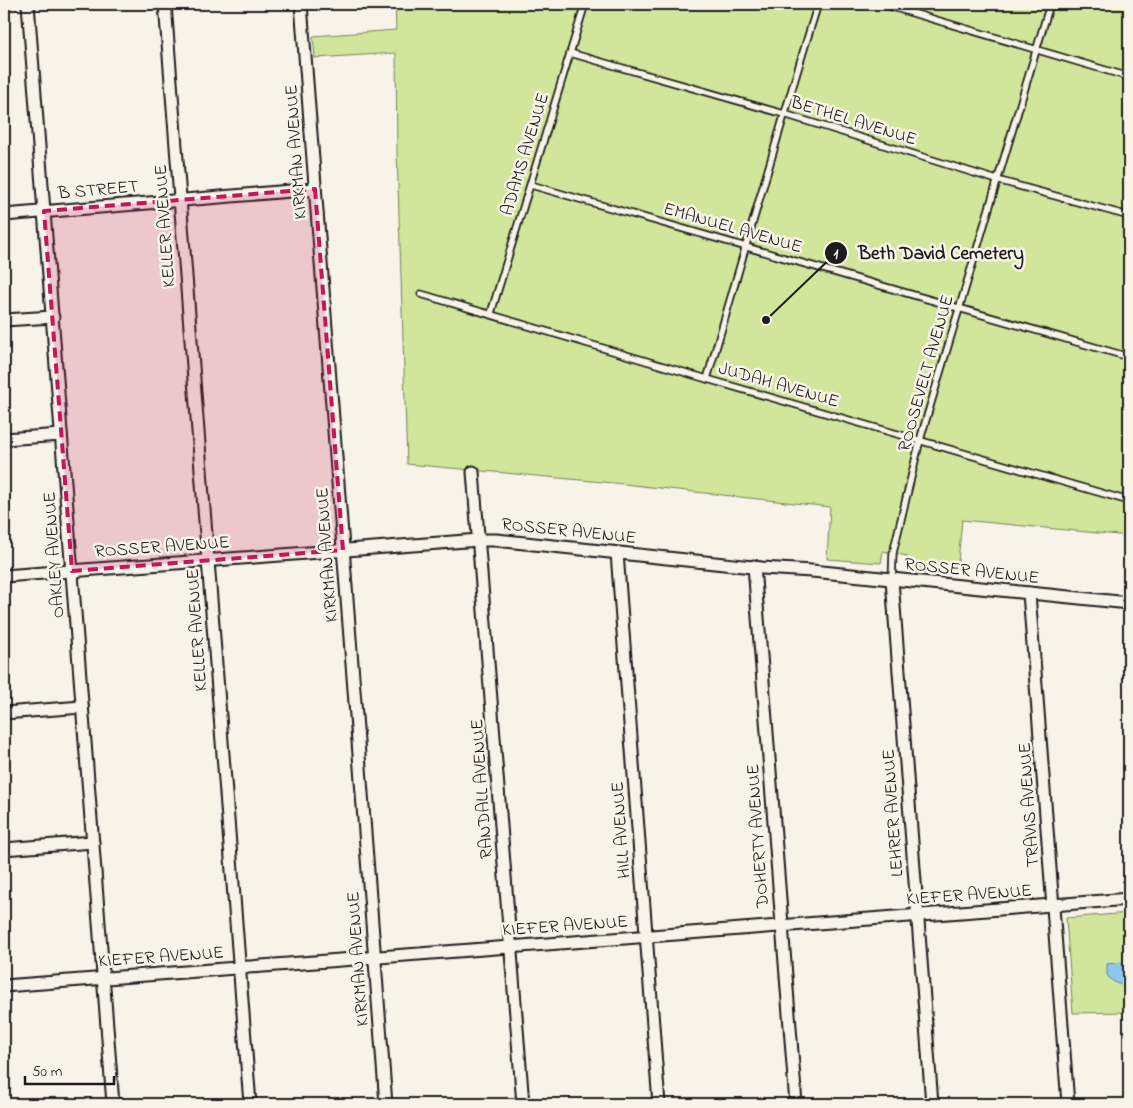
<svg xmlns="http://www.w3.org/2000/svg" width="1133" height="1108" viewBox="0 0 1133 1108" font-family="'Indie Flower',sans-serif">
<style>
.green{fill:#d1e69b;stroke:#76815c}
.water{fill:#8fc8ee;stroke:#61839a}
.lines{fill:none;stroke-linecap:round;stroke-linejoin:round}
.lane-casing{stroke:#1c1c1c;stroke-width:9}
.street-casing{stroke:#1c1c1c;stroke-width:15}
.lane{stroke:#f7f3e8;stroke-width:5.5}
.street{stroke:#f7f3e8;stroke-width:11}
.marked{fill:#c2185b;fill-opacity:0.2;stroke:#c2185b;stroke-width:4;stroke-dasharray:10 6;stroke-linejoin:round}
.labels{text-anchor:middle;stroke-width:5;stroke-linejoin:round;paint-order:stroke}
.street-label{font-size:18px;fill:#1c1c1c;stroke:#f7f3e8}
.leader{fill:none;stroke:#1c1c1c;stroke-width:2}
.callout-dot{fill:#1c1c1c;stroke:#f7f3e8;stroke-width:2}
.mark-label{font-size:15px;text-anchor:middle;font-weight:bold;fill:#fff}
.callout-label{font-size:19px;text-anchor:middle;font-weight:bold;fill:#1c1c1c;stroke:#f7f3e8;stroke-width:5;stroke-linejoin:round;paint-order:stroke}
</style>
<rect width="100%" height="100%" fill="#f7f3e8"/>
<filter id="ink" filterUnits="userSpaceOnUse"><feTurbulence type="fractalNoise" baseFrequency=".02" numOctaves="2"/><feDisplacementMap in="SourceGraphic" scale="10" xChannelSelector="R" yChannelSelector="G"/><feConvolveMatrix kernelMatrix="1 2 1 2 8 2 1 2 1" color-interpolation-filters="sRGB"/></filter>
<g filter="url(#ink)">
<g class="green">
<polygon points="395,4 1129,4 1129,536 962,520 957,572 905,566 907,556 883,551 881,563 827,559 830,507 624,484 407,464 397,152 396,53 315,58 313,36 396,30"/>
<polygon points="1129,913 1129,1012 1073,1013 1066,918"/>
</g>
<path class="water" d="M1129,961V984C1119,986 1113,983 1107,975V964Z"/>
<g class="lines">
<g class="lane-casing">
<g id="lane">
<polyline points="882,4 1129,77"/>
<polyline points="570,53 784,114 997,180 1129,216"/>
<polyline points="531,185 1129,357"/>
<polyline points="421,294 707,379 1129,501"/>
<polyline points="491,313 585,4"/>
<path d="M707,379C744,254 779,128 818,4"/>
<polyline points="892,580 893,553 920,440 1050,4"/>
</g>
</g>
<g class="street-casing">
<g id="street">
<polyline points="28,4 113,1104"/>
<polyline points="165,4 250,1104"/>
<polyline points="301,4 386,1104"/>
<polyline points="4,215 315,189"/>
<polyline points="4,320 53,317"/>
<polyline points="4,439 61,435"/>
<polyline points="473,472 523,1104"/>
<polyline points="617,553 659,1104"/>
<polyline points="754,566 796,1104"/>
<polyline points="4,576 479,540 496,540 762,568 812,571 1129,603"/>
<polyline points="892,580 932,1104"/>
<polyline points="1029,593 1068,1104"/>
<polyline points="4,713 82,707"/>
<polyline points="4,849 93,842"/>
<polyline points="4,986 1129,899"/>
</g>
</g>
<use href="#lane" class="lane"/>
<use href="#street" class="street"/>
</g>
</g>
<path class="marked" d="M315,189L343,550L72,571L44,211Z"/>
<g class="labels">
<g class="street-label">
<text transform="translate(854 120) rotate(17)" y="6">BETHEL AVENUE</text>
<text transform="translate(295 152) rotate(-94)" y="6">KIRKMAN AVENUE</text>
<text transform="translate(524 154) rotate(-73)" y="6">ADAMS AVENUE</text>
<text transform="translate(98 189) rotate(-5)" y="6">B STREET</text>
<text transform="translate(164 226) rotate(-94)" y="6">KELLER AVENUE</text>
<text transform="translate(733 227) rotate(16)" y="6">EMANUEL AVENUE</text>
<text transform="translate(925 373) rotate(-74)" y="6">ROOSEVELT AVENUE</text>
<text transform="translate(779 384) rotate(16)" y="6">JUDAH AVENUE</text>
<text transform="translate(569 530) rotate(6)" y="6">ROSSER AVENUE</text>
<text transform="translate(162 546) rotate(-4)" y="6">ROSSER AVENUE</text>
<text transform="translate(53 555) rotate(-94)" y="6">OAKLEY AVENUE</text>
<text transform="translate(326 555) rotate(-94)" y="6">KIRKMAN AVENUE</text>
<text transform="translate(972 570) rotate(6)" y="6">ROSSER AVENUE</text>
<text transform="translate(196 630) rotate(-94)" y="6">KELLER AVENUE</text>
<text transform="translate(481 789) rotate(-94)" y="6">RANDALL AVENUE</text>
<text transform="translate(1028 805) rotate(-94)" y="6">TRAVIS AVENUE</text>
<text transform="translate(892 813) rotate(-94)" y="6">LEHRER AVENUE</text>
<text transform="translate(620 830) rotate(-94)" y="6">HILL AVENUE</text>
<text transform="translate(757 836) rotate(-94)" y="6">DOHERTY AVENUE</text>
<text transform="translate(969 894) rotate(-4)" y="6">KIEFER AVENUE</text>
<text transform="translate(565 925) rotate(-4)" y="6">KIEFER AVENUE</text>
<text transform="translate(161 956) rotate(-4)" y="6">KIEFER AVENUE</text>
<text transform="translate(357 959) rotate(-94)" y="6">KIRKMAN AVENUE</text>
</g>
</g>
<path class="leader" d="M766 320L836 253"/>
<g class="callout-dot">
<circle cx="766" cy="320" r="5"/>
<circle cx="836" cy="253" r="12"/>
</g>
<g class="mark-label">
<text x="836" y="258">1</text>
</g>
<g class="callout-label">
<text x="941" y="259">Beth David Cemetery</text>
</g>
<rect width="1133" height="1108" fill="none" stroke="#f7f3e8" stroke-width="20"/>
<rect x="10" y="10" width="1113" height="1088" fill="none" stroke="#1c1c1c" stroke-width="2" filter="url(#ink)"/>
<path d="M25 1076v8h89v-8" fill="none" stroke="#1c1c1c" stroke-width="2.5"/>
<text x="32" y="1076" font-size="15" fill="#1c1c1c" stroke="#f7f3e8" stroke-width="4" paint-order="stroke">50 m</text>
</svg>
